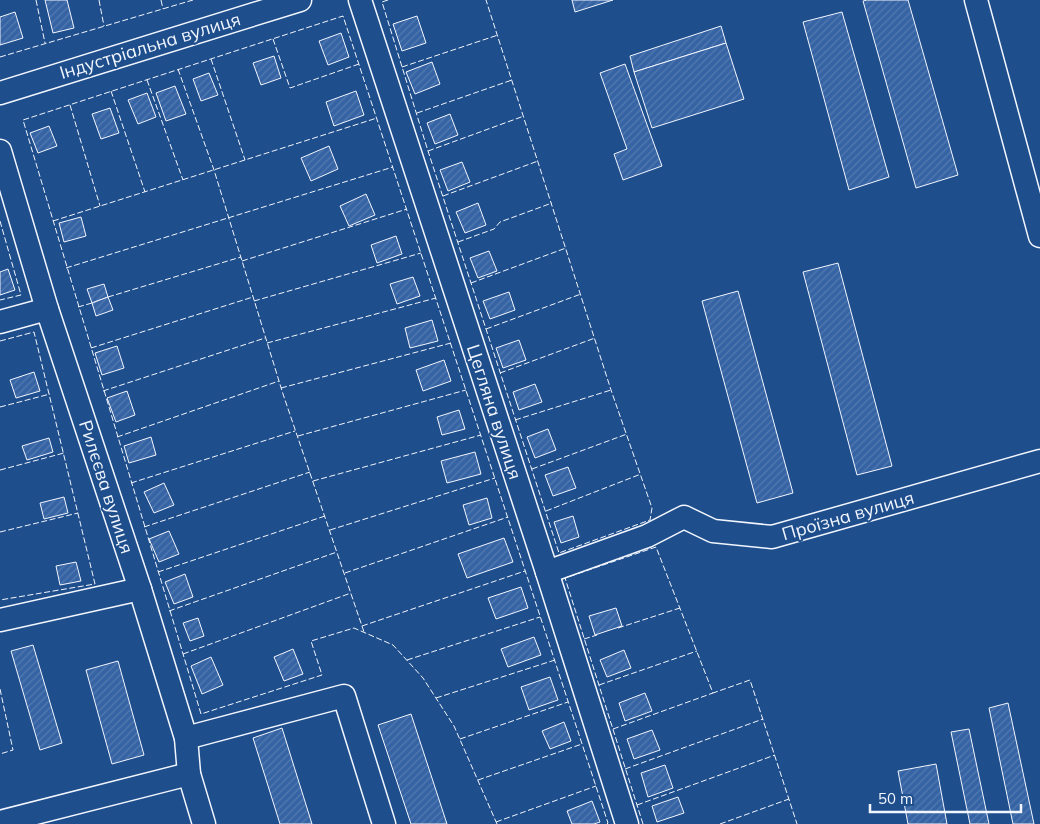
<svg xmlns="http://www.w3.org/2000/svg" width="1040" height="824" viewBox="0 0 1040 824" font-family="Mulish,sans-serif">
<style>
.building{fill:url(#building-hatch);stroke:#f2f6ff}
.lines{fill:none;stroke-linecap:round;stroke-linejoin:round}
.minor-casing{stroke:#f2f6ff;stroke-width:25}
.minor{stroke:#1f4e8c;stroke-width:22}
.fence{stroke:#f2f6ff;stroke-width:1;stroke-dasharray:6 2.5;stroke-linecap:butt}
.labels{text-anchor:middle;stroke-width:4;stroke-linejoin:round;paint-order:stroke}
.street-label{font-size:18px;fill:#f2f6ff;stroke:#1f4e8c}
</style>
<defs>
<pattern id="building-hatch" width="6" height="6" patternUnits="userSpaceOnUse" patternTransform="scale(1.25)"><rect width="6" height="6" fill="#3563a3"/><path d="M-1 1l2-2M0 6l6-6M5 7l2-2" fill="none" stroke="#537ab1"/></pattern>
</defs>
<rect width="100%" height="100%" fill="#1f4e8c"/>
<g class="building">
<polygon points="45,0 67,0 74,28 53,33"/>
<polygon points="572,0 613,0 575,12"/>
<polygon points="867,0 908,0 958,175 916,188 863,1"/>
<polygon points="15,12 23,38 0,45 0,17"/>
<polygon points="842,12 889,177 849,190 803,22"/>
<polygon points="417,16 426,43 402,51 393,24"/>
<polygon points="721,26 726,43 634,72 630,56"/>
<polygon points="341,33 349,57 328,65 319,41"/>
<polygon points="726,43 744,99 652,128 634,72"/>
<polygon points="274,56 281,78 261,85 253,63"/>
<polygon points="432,62 440,84 415,94 406,72"/>
<polygon points="625,64 662,166 623,180 614,154 627,149 600,73"/>
<polygon points="209,73 218,95 201,101 193,79"/>
<polygon points="175,86 186,114 166,121 156,93"/>
<polygon points="356,91 364,115 334,126 326,102"/>
<polygon points="147,93 156,117 138,124 128,100"/>
<polygon points="110,108 119,133 101,139 92,114"/>
<polygon points="450,114 458,135 435,144 427,123"/>
<polygon points="49,126 57,146 38,153 30,133"/>
<polygon points="329,146 338,169 311,181 301,158"/>
<polygon points="462,162 470,182 448,191 440,170"/>
<polygon points="366,194 375,215 349,226 340,206"/>
<polygon points="478,203 486,225 465,233 456,212"/>
<polygon points="81,217 86,236 64,242 59,223"/>
<polygon points="396,236 402,254 377,263 371,245"/>
<polygon points="489,251 497,271 478,278 470,258"/>
<polygon points="838,263 892,466 857,475 803,272"/>
<polygon points="8,269 15,290 0,295 0,272"/>
<polygon points="413,277 420,296 397,304 390,284"/>
<polygon points="104,284 108,297 92,303 87,289"/>
<polygon points="738,291 793,493 757,503 702,301"/>
<polygon points="509,292 515,310 490,319 483,301"/>
<polygon points="108,297 113,310 96,316 92,303"/>
<polygon points="432,320 438,341 410,348 405,328"/>
<polygon points="519,340 526,360 503,368 496,348"/>
<polygon points="117,346 124,368 102,375 95,353"/>
<polygon points="444,360 451,381 423,391 416,370"/>
<polygon points="34,372 40,391 16,398 10,380"/>
<polygon points="535,384 542,402 519,410 513,392"/>
<polygon points="127,391 135,415 116,422 107,398"/>
<polygon points="459,410 465,429 442,435 437,417"/>
<polygon points="548,429 556,450 535,458 527,437"/>
<polygon points="151,437 156,455 129,463 124,446"/>
<polygon points="49,438 53,452 27,460 22,446"/>
<polygon points="475,452 481,474 447,483 441,461"/>
<polygon points="568,467 576,488 553,496 545,475"/>
<polygon points="164,483 174,505 154,513 144,492"/>
<polygon points="64,497 68,513 44,519 40,503"/>
<polygon points="487,498 492,518 469,525 463,505"/>
<polygon points="573,516 579,537 561,543 554,522"/>
<polygon points="169,531 179,554 159,562 149,539"/>
<polygon points="504,538 513,562 467,578 458,554"/>
<polygon points="76,562 81,581 60,585 56,566"/>
<polygon points="185,574 193,597 174,604 165,582"/>
<polygon points="521,587 528,608 496,619 488,598"/>
<polygon points="616,608 622,626 595,635 589,616"/>
<polygon points="198,618 204,636 190,641 183,623"/>
<polygon points="534,637 541,655 508,667 501,649"/>
<polygon points="33,645 62,743 40,750 11,651"/>
<polygon points="293,649 303,674 284,681 274,657"/>
<polygon points="624,650 631,668 607,677 600,660"/>
<polygon points="211,657 223,685 202,694 191,666"/>
<polygon points="118,661 144,755 112,764 86,670"/>
<polygon points="550,677 558,700 529,710 521,687"/>
<polygon points="645,693 652,711 625,721 619,703"/>
<polygon points="1008,703 1034,824 1013,824 989,708"/>
<polygon points="411,714 447,824 411,824 378,725"/>
<polygon points="564,722 571,741 550,749 542,731"/>
<polygon points="282,728 312,824 280,824 253,738"/>
<polygon points="969,729 989,824 970,824 951,732"/>
<polygon points="652,730 660,750 634,759 627,739"/>
<polygon points="936,764 947,824 908,824 898,771"/>
<polygon points="665,765 673,788 648,797 641,773"/>
<polygon points="678,797 684,813 657,822 652,806"/>
<polygon points="592,801 600,822 594,824 572,824 567,811"/>
</g>
<g class="lines">
<g class="minor-casing">
<g id="minor">
<polyline points="360,0 547,572 627,824"/>
<polyline points="976,0 1040,236"/>
<polyline points="0,93 300,0"/>
<polyline points="0,151 47,309 140,589 186,738 189,774 204,824"/>
<polyline points="0,322 47,309"/>
<polyline points="547,572 647,536 684,517 713,531 772,537 1040,461"/>
<polyline points="0,620 140,589"/>
<polyline points="186,738 344,696 384,824"/>
<polyline points="0,822 189,774"/>
</g>
</g>
<use href="#minor" class="minor"/>
<g class="fence">
<polyline points="36,0 45,43"/>
<polyline points="99,0 104,26"/>
<polyline points="161,0 163,9"/>
<polyline points="388,0 382,2 428,151 559,553 650,520 652,508 611,390 486,0"/>
<polyline points="273,39 290,88 359,64"/>
<polyline points="0,57 193,0"/>
<polyline points="211,59 245,160"/>
<polyline points="402,67 498,35"/>
<polyline points="178,69 214,170 283,394 364,632"/>
<polyline points="147,80 183,180"/>
<polyline points="111,91 145,192"/>
<polyline points="70,105 100,206"/>
<polyline points="417,113 512,80"/>
<polyline points="428,151 524,116"/>
<polyline points="443,196 538,161"/>
<polyline points="0,221 21,295 0,300"/>
<polyline points="53,221 377,118"/>
<polyline points="458,242 494,229 500,222 552,203"/>
<polyline points="242,261 407,209"/>
<polyline points="66,268 393,167"/>
<polyline points="471,283 566,248"/>
<polyline points="108,297 241,257"/>
<polyline points="254,301 421,253"/>
<polyline points="78,307 92,303"/>
<polyline points="486,329 581,294"/>
<polyline points="0,341 34,332 95,584 0,600"/>
<polyline points="267,343 436,298"/>
<polyline points="91,348 253,297"/>
<polyline points="500,373 595,338"/>
<polyline points="281,388 451,343"/>
<polyline points="103,391 265,338"/>
<polyline points="0,407 50,394"/>
<polyline points="515,420 611,390"/>
<polyline points="298,436 466,390"/>
<polyline points="117,437 279,381"/>
<polyline points="532,469 627,434"/>
<polyline points="0,470 64,453"/>
<polyline points="313,481 481,435"/>
<polyline points="131,483 295,431"/>
<polyline points="546,511 641,474"/>
<polyline points="144,527 310,472"/>
<polyline points="330,530 495,478"/>
<polyline points="0,532 78,513"/>
<polyline points="158,572 325,516"/>
<polyline points="345,573 508,517"/>
<polyline points="169,611 337,552"/>
<polyline points="362,626 525,571"/>
<polyline points="618,628 680,608"/>
<polyline points="584,639 597,635"/>
<polyline points="183,654 351,593"/>
<polyline points="407,660 540,617"/>
<polyline points="599,685 697,651"/>
<polyline points="0,689 13,750 0,754"/>
<polyline points="436,698 555,660"/>
<polyline points="613,729 713,693"/>
<polyline points="460,739 568,702"/>
<polyline points="625,769 763,719"/>
<polyline points="478,780 582,744"/>
<polyline points="637,805 775,755"/>
<polyline points="496,822 596,786"/>
<polyline points="497,824 454,726 423,678 393,645 354,628 311,641 322,675 201,714 23,120 343,16 608,823 607,824"/>
<polyline points="643,824 565,578 656,547 713,693 750,680 797,824"/>
<polyline points="720,824 789,799"/>
</g>
</g>
<g class="labels">
<g class="street-label">
<text transform="translate(150 46) rotate(-17)" y="6">Індустріальна вулиця</text>
<text transform="translate(494 412) rotate(72)" y="6">Цегляна вулиця</text>
<text transform="translate(106 487) rotate(72)" y="6">Рилєєва вулиця</text>
<text transform="translate(848 516) rotate(-16)" y="6">Проїзна вулиця</text>
</g>
</g>
<path d="M870 804v8h151v-8" fill="none" stroke="#f2f6ff" stroke-width="2.5"/>
<text x="878" y="804" font-size="15" fill="#f2f6ff" stroke="#1f4e8c" stroke-width="4" paint-order="stroke">50 m</text>
</svg>
